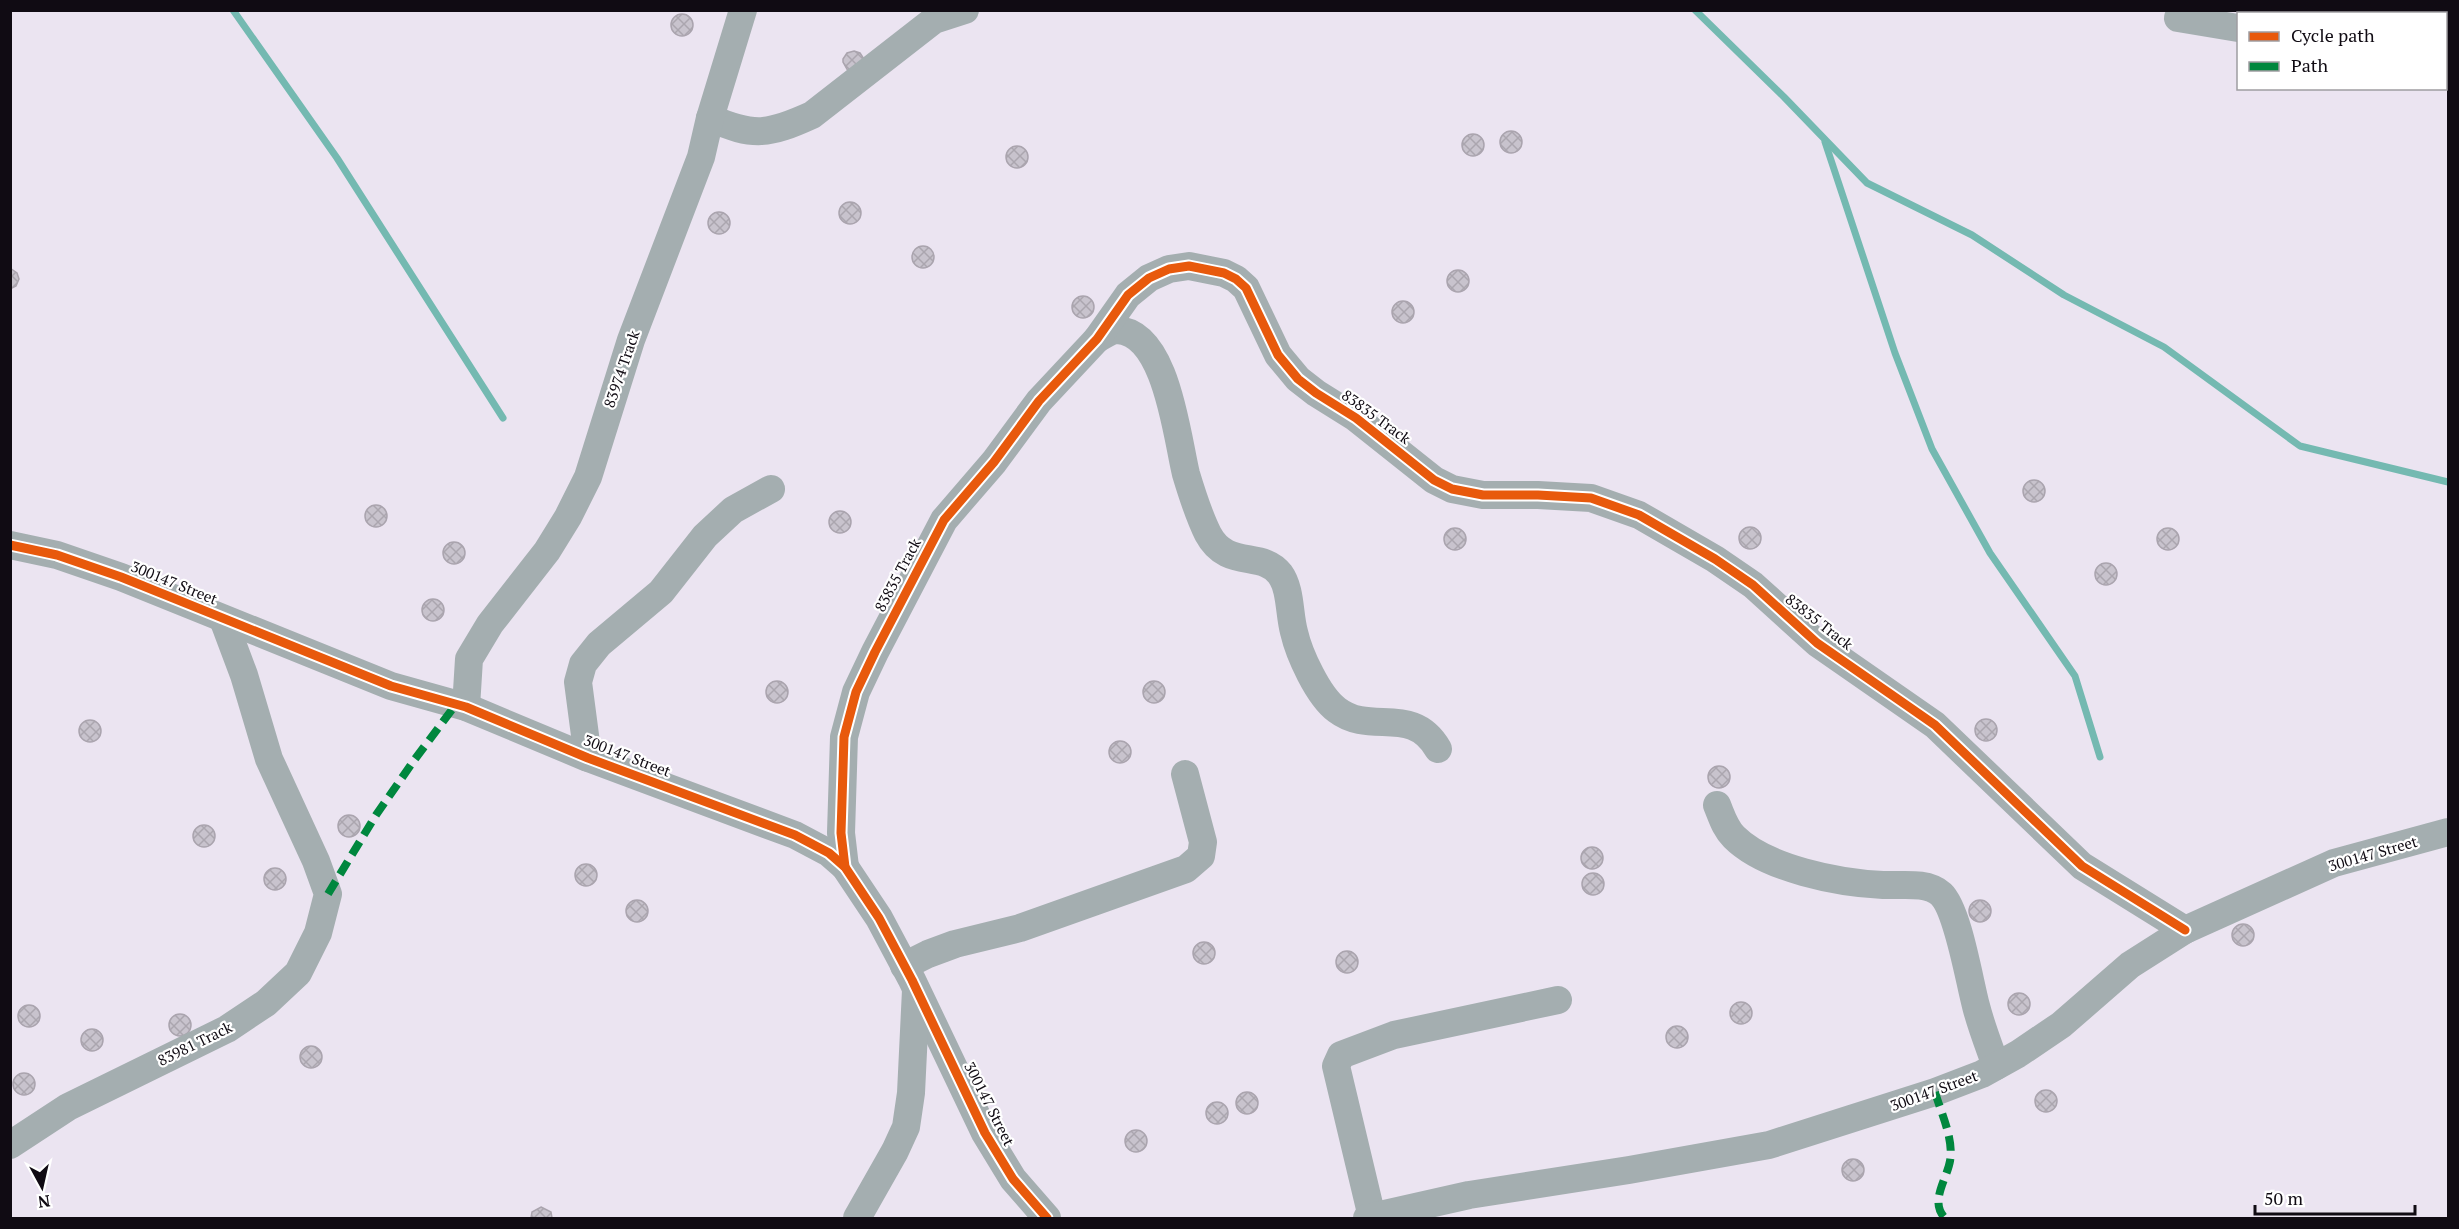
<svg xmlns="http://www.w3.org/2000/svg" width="2459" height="1229" viewBox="0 0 2459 1229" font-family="'PT Serif',serif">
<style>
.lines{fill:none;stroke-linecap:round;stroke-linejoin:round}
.stream{stroke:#74b9b1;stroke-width:7}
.building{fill:url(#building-cross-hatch);stroke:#aaa4ae;stroke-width:1.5}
.minor{stroke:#a4aeb0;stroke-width:28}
.quiet{stroke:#00873e;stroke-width:8;stroke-dasharray:15 8;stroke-linecap:butt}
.cycleway-casing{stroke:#fff;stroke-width:13}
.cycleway{stroke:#e8590c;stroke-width:9}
.labels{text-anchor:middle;stroke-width:4.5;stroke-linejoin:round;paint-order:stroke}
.street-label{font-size:15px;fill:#100b13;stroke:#fff}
</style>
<defs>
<pattern id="building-cross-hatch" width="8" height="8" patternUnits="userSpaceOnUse" patternTransform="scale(1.5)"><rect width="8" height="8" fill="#c8c3cd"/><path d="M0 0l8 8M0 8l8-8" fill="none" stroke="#aba6af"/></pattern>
</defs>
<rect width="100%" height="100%" fill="#ebe4f1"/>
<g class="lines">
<g class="stream">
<polyline points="233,10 337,158 503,418"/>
<polyline points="1695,10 1784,97 1867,183 1972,235 2064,295 2164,347 2300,446 2448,482"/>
<polyline points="1825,142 1895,353 1932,449 1990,553 2075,676 2100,757"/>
</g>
</g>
<g class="building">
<circle cx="682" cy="25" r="11"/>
<polygon points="854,51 860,53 864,59 848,71 843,62 843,59 847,53"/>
<circle cx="1511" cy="142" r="11"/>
<circle cx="1473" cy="145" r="11"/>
<circle cx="1017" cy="157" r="11"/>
<circle cx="850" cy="213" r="11"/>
<circle cx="719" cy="223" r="11"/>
<circle cx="923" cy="257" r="11"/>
<polygon points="10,268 17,273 19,279 16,286 10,289"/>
<circle cx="1458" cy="281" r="11"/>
<circle cx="1083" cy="307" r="11"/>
<circle cx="1403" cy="312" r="11"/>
<circle cx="2034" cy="491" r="11"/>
<circle cx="376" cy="516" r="11"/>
<circle cx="840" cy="522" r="11"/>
<circle cx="1750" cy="538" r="11"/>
<circle cx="1455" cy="539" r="11"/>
<circle cx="2168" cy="539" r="11"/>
<circle cx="454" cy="553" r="11"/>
<circle cx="2106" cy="574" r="11"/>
<circle cx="433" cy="610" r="11"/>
<circle cx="1154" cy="692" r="11"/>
<circle cx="777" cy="692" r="11"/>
<circle cx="1986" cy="730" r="11"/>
<circle cx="90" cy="731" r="11"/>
<circle cx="1120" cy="752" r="11"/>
<circle cx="1719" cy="777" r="11"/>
<circle cx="349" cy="826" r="11"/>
<circle cx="204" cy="836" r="11"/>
<circle cx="1592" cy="858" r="11"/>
<circle cx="586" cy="875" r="11"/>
<circle cx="275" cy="879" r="11"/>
<circle cx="1593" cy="884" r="11"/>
<circle cx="1980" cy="911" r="11"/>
<circle cx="637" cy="911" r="11"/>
<circle cx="2243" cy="935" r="11"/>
<circle cx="1204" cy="953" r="11"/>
<circle cx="1347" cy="962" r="11"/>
<circle cx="2019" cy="1004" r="11"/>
<circle cx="1741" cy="1013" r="11"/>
<circle cx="29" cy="1016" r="11"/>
<circle cx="180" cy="1025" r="11"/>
<circle cx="1677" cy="1037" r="11"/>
<circle cx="92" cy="1040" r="11"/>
<circle cx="311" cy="1057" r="11"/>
<circle cx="24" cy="1084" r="11"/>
<circle cx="2046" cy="1101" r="11"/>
<circle cx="1247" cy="1103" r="11"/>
<circle cx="1217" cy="1113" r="11"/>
<circle cx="1136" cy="1141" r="11"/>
<circle cx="1853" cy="1170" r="11"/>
<polygon points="541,1207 551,1212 552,1218 531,1218 532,1212"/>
</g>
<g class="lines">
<g class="minor">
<polyline points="2178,18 2238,28"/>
<polyline points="2446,71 2448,72"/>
<path d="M710,118C754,137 768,135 812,115L934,20L965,10"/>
<path d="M1097,339C1103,336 1111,330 1117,330C1167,332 1177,438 1186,474C1192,494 1199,516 1208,534C1227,570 1262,550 1280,574C1291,589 1289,614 1294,632C1299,654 1318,696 1337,710C1371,736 1412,704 1438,749"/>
<polyline points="10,545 57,555 121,577 391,686 466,707 588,758 795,835 829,853 845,867 879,918 912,980 985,1133 1013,1179 1047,1218"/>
<polyline points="466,707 469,659 490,624 547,551 568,517 588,477 631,340 701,157 710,118 743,10"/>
<polyline points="588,758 578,682 583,664 599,644 661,592 705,536 733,510 771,489"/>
<path d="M1717,805C1722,817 1725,828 1734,837C1766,869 1839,883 1883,885C1901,886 1926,881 1941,894C1958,910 1969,980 1976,1006C1981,1026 1989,1046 1996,1066"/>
<polyline points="845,867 841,833 844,737 856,692 875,652 944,520 994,462 1039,401 1097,339 1128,295 1149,278 1169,269 1189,266 1224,273 1236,279 1246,288 1278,355 1298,379 1316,393 1356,418 1434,480 1452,489 1483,495 1538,495 1591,498 1639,515 1715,559 1753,585 1817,643 1935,725 2082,866 2185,930"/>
<polyline points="904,966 928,954 955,944 1020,928 1186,869 1201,856 1203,842 1185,774"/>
<polyline points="10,1145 68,1107 227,1029 266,1003 298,973 318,933 328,894 316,861 269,759 244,675 223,619"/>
<polyline points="1372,1217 1336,1066 1341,1055 1394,1035 1558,1000"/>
<polyline points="857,1218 895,1151 906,1127 911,1093 916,990"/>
<polyline points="1367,1218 1469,1195 1629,1170 1769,1145 1935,1092 1982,1074 2018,1054 2061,1025 2130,965 2185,930 2334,863 2448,832"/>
</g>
<g class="quiet">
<polyline points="328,894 376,815 415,759 454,707 460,707"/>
<path d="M1935,1092C1941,1113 1954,1139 1950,1161C1947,1179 1929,1202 1945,1218"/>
</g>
<g class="cycleway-casing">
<g id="cycleway">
<polyline points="10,545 57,555 121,577 391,686 466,707 588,758 795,835 829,853 845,867 879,918 912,980 985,1133 1013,1179 1047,1218"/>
<polyline points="845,867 841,833 844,737 856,692 875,652 944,520 994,462 1039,401 1097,339 1128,295 1149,278 1169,269 1189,266 1224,273 1236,279 1246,288 1278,355 1298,379 1316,393 1356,418 1434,480 1452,489 1483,495 1538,495 1591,498 1639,515 1715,559 1753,585 1817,643 1935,725 2082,866 2185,930"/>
</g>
</g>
<use href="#cycleway" class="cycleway"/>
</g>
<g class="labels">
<g class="street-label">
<text transform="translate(622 369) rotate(-71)" y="5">83974 Track</text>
<text transform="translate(1376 417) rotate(36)" y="5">83835 Track</text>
<text transform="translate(898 575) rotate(-62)" y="5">83835 Track</text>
<text transform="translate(174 583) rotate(22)" y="5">300147 Street</text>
<text transform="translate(1819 622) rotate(38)" y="5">83835 Track</text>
<text transform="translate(627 756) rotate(21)" y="5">300147 Street</text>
<text transform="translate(2373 854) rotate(-16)" y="5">300147 Street</text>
<text transform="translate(195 1044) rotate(-26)" y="5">83981 Track</text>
<text transform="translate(1934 1091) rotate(-20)" y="5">300147 Street</text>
<text transform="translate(989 1104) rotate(63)" y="5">300147 Street</text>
</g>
</g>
<rect width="2459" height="1229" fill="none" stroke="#100b13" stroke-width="24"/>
<rect x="2237" y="12" width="210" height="78" fill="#ffffff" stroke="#9f9da1" stroke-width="1.5"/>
<rect x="2249" y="32" width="30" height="9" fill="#e8590c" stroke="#9f9da1" stroke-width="1.5"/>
<text x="2291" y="42" font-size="18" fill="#100b13">Cycle path</text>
<rect x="2249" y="62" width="30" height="9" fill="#00873e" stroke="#9f9da1" stroke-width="1.5"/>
<text x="2291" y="72" font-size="18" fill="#100b13">Path</text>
<g transform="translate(42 1187) rotate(172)" stroke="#ffffff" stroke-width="4.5" paint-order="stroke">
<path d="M0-4.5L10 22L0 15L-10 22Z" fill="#100b13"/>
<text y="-9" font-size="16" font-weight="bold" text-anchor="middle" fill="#100b13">N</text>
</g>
<path d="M2255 1205v9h160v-9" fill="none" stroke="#100b13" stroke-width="3"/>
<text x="2264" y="1205" font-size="18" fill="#100b13" stroke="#ffffff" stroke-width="4.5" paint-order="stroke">50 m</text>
</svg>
